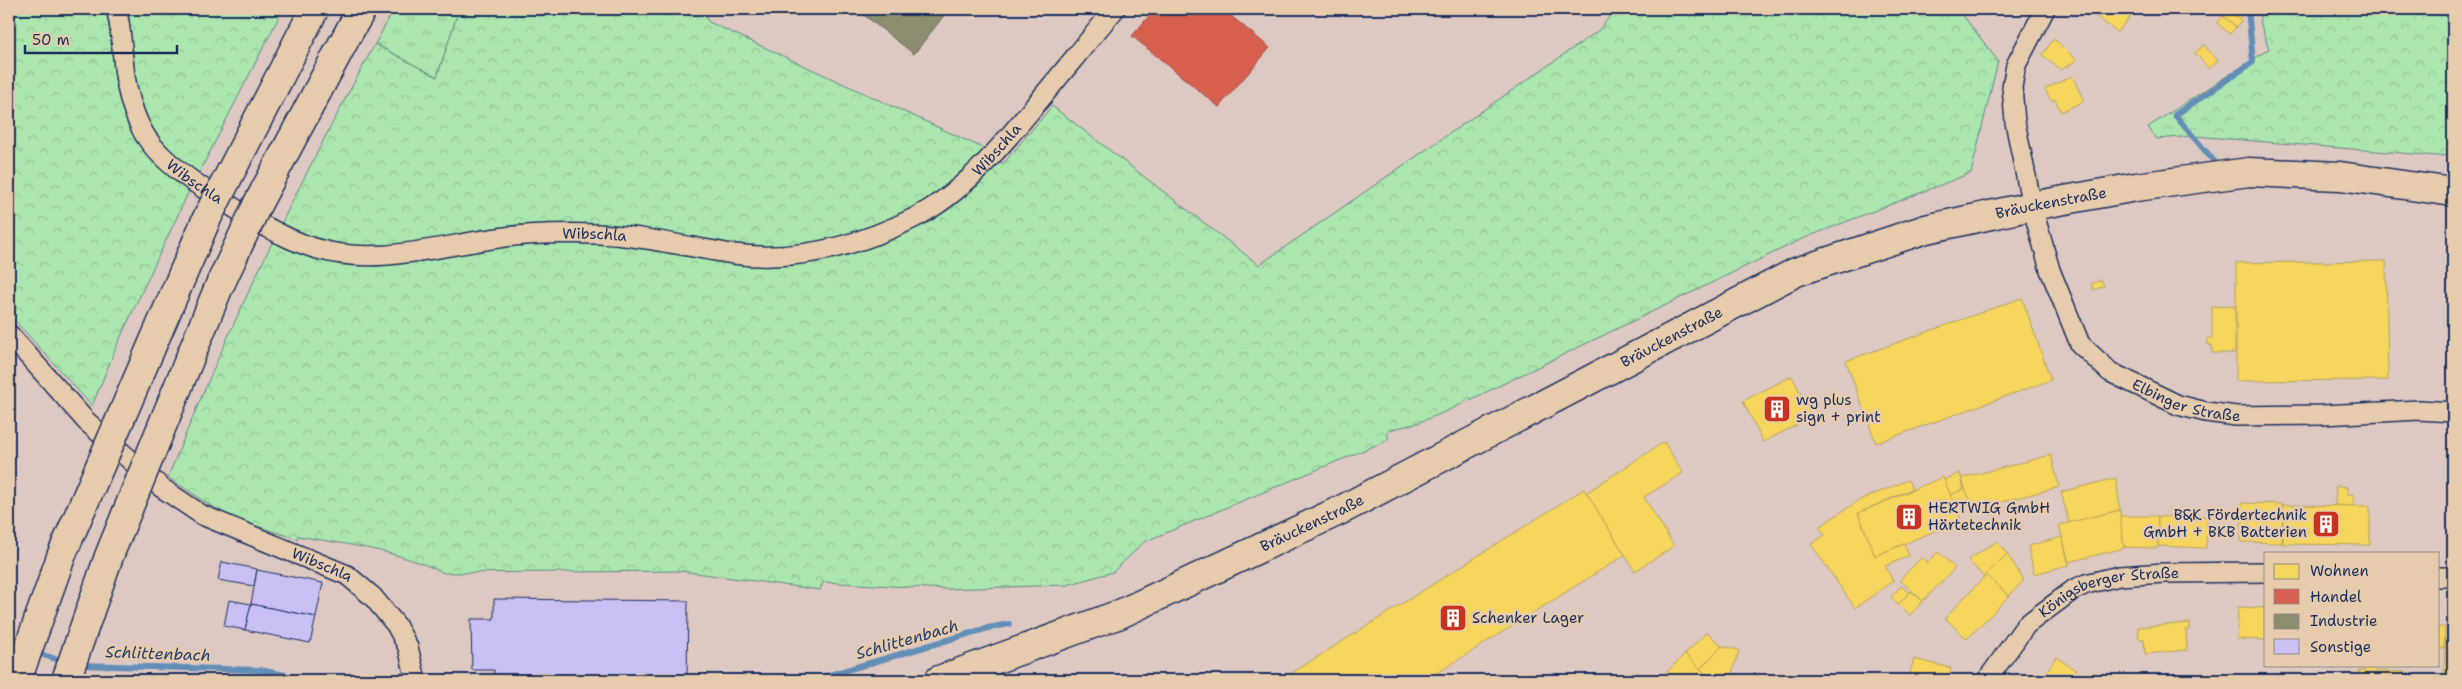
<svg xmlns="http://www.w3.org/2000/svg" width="2462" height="689" viewBox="0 0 2462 689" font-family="'Shantell Sans',sans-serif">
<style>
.grass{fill:url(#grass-tufts);stroke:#628a86}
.forest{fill:url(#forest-crowns);stroke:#628a86}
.homes{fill:#f6d55c;stroke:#b4a35d}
.shops{fill:#d6604d;stroke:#9e5152}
.industry{fill:#8c8c6e;stroke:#6a7069}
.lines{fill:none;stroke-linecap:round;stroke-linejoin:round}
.stream{stroke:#648eb8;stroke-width:6}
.building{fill:#c9c1f3;stroke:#1b2f5e}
.street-casing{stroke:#1b2f5e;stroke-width:22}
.primary-casing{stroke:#1b2f5e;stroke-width:31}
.highway-casing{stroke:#1b2f5e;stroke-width:31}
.street{stroke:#e6cbad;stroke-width:19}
.primary{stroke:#e6cbad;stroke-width:28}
.highway{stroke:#e6cbad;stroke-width:28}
.highway-bridge-casing{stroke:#1b2f5e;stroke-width:31;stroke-linecap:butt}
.highway-bridge{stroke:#e6cbad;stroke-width:28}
.labels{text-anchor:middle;stroke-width:5;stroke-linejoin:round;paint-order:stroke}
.street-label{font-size:15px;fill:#1b2f5e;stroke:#e6cbad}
.poi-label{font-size:15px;fill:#1b2f5e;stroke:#e6cbad;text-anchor:start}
.water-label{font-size:16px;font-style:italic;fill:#273f6d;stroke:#e6cbad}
</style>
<defs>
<pattern id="grass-tufts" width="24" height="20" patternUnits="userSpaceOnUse" patternTransform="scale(1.25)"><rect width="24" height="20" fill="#aae6ad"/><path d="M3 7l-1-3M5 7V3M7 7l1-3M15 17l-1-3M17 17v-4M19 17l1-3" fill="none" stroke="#92c697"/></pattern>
<pattern id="forest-crowns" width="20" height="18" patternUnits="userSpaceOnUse" patternTransform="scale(1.25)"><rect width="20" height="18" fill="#aae6ad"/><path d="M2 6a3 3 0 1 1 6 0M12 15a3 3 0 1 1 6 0" fill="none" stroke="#92c697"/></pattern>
</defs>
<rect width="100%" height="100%" fill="#ddc8c2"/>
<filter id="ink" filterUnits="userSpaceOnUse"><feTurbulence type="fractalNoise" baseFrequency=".02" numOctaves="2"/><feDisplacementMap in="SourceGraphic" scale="10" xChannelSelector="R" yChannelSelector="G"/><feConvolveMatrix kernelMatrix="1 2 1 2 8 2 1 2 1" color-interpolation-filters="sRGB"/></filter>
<g filter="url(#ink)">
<polygon class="grass" points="394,9 459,9 437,77 375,44"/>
<g class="forest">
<path d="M9,9H105C112,31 112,54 115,78C122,126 149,164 189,191L117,345L92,406L9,314Z"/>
<path d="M128,9H283L199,173C160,149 137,111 132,66C129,47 131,28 128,9Z"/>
<path d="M459,9H700L709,22L983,148L1003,164L1052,106L1259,265L1598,31L1616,9H1958L1998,61L1971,173L1802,239L1447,411L1415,424L1388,430V440L1144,542L1113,572L1067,585L945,589L823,582L820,590L681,571L444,573C396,550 350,545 298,536L297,539L235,519L208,504L168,477C228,328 298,184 375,44L437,77Z"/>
<polygon points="2260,9 2453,9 2453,155 2437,156 2194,136 2157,139 2148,127 2269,49 2260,22"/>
</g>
<g class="homes">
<polygon points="2097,9 2137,9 2117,32 2093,14"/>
<polygon points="2228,9 2242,21 2236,27 2223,16"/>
<polygon points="2228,9 2241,9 2244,12 2239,19"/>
<polygon points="2223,16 2236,27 2230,34 2217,23"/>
<polygon points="2054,39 2077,60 2061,70 2042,55"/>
<polygon points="2204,45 2218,61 2209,69 2195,53"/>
<polygon points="2072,76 2084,101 2061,112 2055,99 2051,101 2045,89"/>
<polygon points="2386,261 2388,380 2236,381 2236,263"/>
<polygon points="2101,280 2104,286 2094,290 2091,284"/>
<polygon points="2022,298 2051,380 1876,443 1846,361"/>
<polygon points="2235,306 2235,353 2212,353 2212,345 2208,345 2208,338 2212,338 2212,307"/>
<polygon points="1792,376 1812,417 1763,442 1743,401"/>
<polygon points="1664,442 1683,473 1644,497 1674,546 1635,571 1586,493"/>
<polygon points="2051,455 2059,487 1975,509 1967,497 1962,478"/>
<polygon points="1960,473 1964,490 1950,495 1944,480"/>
<polygon points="1943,477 1961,520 1875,556 1858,513"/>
<polygon points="2116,478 2120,510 2069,523 2061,492"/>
<polygon points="1908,480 1912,489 1858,513 1875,556 1904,544 1909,556 1885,566 1893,581 1855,608 1811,544 1825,535 1819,527 1858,501"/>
<polygon points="2336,486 2347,487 2347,494 2354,494 2354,506 2335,505"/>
<polygon points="1584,489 1625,555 1426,680 1281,680"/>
<polygon points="1965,489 1971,502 1956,508 1950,495"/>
<polygon points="2242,503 2283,504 2282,543 2241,542"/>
<polygon points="2283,505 2370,506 2370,545 2283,544"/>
<polygon points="2120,510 2124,548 2069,562 2059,525"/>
<polygon points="2120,516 2158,516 2158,548 2124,547"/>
<polygon points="2191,516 2207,516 2206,548 2158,546 2158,517"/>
<polygon points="2062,537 2069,565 2034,574 2028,546"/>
<polygon points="1997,541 2007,554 1984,577 1968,560"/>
<polygon points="1938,552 1955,568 1923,601 1900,580 1922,557 1927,563"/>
<polygon points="2007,554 2024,580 2009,596 1986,575"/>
<polygon points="1986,575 2009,596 1967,639 1945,618"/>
<polygon points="1901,586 1909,593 1898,605 1891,597"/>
<polygon points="1911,591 1923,601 1910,615 1899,604"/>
<polygon points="2238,607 2266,608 2266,640 2237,639"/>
<polygon points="2190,623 2190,630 2186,630 2187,650 2145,654 2144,639 2139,639 2138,627"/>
<polygon points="2438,627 2445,627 2444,649 2438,648"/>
<polygon points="1707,632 1722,646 1700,669 1685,654"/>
<polygon points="2445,641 2453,641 2453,680 2444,680"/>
<polygon points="1722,646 1739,650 1730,679 1712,680 1700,669"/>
<polygon points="1685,654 1712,680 1659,680"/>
<polygon points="2056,657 2077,671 2071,680 2032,680 2036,673 2043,677"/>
<polygon points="1914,659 1951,668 1948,680 1908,680"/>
<polygon points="2365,665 2375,665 2375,671 2405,672 2405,680 2359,680 2359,671 2365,671"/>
<polygon points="2233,674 2233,680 2206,680"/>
</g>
<polygon class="shops" points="1155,9 1223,9 1270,48 1219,107 1132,36"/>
<polygon class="industry" points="856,9 949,9 914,54"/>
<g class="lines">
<g class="stream">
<polyline points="2218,166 2175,115 2253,62 2248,9"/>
<polyline points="9,641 23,647"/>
<polyline points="34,652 65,662"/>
<polyline points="77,665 260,670 310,680"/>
<polyline points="813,680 988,628 1009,624"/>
</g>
</g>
<g class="building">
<polygon points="222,562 257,569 254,586 218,580"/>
<polygon points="257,570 323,583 316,617 251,604"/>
<polygon points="494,599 688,601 687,680 494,677 494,670 472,670 471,619 494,619"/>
<polygon points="229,600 251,604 245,630 224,626"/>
<polygon points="251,604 316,617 310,643 245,630"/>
</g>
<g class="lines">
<g class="street-casing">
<g id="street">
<path id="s1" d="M116,9C121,24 121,42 123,58C125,83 130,107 142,130C156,158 194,183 220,199C250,218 280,237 314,248C374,267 438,246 498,238C531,233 565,233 598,234C644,236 688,247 733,254C795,262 858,246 914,218C962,194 998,150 1032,109C1060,76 1087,42 1115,9"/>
<path id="s2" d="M2045,9L2016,65L2012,87L2015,122L2032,206L2050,270L2080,344L2110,372L2178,405L2206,412L2236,416L2323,415L2419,410L2453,412"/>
<path id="s3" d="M9,334L86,421L162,488L202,515L347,575L373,597L396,625L408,647L416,680"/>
<polyline points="2438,577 2453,577"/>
<path id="s4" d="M1987,680L2026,625L2073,590L2086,584L2119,576L2164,573L2266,572"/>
</g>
</g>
<g class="primary-casing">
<g id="primary">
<path id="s5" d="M939,680L1120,614L1343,509L1796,272L1926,229L2032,206L2136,187L2249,172L2340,176L2453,192"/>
</g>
</g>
<g class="highway-casing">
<polyline id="highway" points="350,30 362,9"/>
</g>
<use href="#street" class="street"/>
<use href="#primary" class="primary"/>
<use href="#highway" class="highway"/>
<g class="highway-bridge-casing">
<g id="highway-bridge">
<polyline points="17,680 62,554 207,218 314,10"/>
<polyline points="66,680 109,556 218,289 258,203 350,30"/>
</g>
</g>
<use href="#highway-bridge" class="highway-bridge"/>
</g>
</g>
<defs>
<g id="building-square" transform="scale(1.4375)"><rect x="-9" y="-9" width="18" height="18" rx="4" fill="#c8321e" stroke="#e6cbad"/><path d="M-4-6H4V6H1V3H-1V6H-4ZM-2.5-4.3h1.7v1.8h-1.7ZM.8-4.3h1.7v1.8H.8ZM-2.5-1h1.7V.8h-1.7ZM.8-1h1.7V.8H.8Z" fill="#fff"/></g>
</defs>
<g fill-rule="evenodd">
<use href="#building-square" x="1777" y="409"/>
<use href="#building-square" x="1909" y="517"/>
<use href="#building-square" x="2326" y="524"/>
<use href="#building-square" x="1453" y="618"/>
</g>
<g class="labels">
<g class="street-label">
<text dy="5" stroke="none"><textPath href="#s1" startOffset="1054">Wibschla</textPath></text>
<text dy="5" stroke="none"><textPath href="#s1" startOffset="199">Wibschla</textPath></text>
<text dy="5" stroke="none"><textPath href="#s5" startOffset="1215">Bräuckenstraße</textPath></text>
<text dy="5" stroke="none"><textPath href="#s1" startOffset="619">Wibschla</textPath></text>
<text dy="5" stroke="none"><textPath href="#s5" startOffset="810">Bräuckenstraße</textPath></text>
<text dy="5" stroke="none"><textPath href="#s2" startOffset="476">Elbinger Straße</textPath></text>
<text dy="5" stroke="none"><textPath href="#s5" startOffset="405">Bräuckenstraße</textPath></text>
<text dy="5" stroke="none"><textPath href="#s3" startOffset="396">Wibschla</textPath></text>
<text dy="5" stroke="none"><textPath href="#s4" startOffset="160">Königsberger Straße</textPath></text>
</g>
<g class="poi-label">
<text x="1796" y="405">wg plus<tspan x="1796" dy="17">sign + print</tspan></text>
<text x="1928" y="513">HERTWIG GmbH<tspan x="1928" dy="17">Härtetechnik</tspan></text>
<text x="2307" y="520" text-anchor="end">B&amp;K Fördertechnik<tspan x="2307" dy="17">GmbH + BKB Batterien</tspan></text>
<text x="1472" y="623">Schenker Lager</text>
</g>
<g class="water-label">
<text transform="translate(907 639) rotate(-16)" y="6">Schlittenbach</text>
<text transform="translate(158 653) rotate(2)" y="6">Schlittenbach</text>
</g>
</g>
<rect width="2462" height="689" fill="none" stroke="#e6cbad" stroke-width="30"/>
<rect x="15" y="15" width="2432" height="659" fill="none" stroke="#1b2f5e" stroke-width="2" filter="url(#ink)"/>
<rect x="2264" y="552" width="175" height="115" fill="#e6cbad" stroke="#958d8d"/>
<rect x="2274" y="564" width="25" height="15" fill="#f6d55c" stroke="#958d8d"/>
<text x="2310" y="576" font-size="15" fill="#1b2f5e">Wohnen</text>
<rect x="2274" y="589" width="25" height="15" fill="#d6604d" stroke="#958d8d"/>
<text x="2310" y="602" font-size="15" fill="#1b2f5e">Handel</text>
<rect x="2274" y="614" width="25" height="15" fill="#8c8c6e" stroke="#958d8d"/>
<text x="2310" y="626" font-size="15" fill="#1b2f5e">Industrie</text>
<rect x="2274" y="639" width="25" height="15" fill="#c9c1f3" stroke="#958d8d"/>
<text x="2310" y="652" font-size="15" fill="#1b2f5e">Sonstige</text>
<path d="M25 45v8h152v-8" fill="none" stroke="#1b2f5e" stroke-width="2.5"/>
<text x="32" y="45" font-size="15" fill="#1b2f5e" stroke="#e6cbad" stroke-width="4" paint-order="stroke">50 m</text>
</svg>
